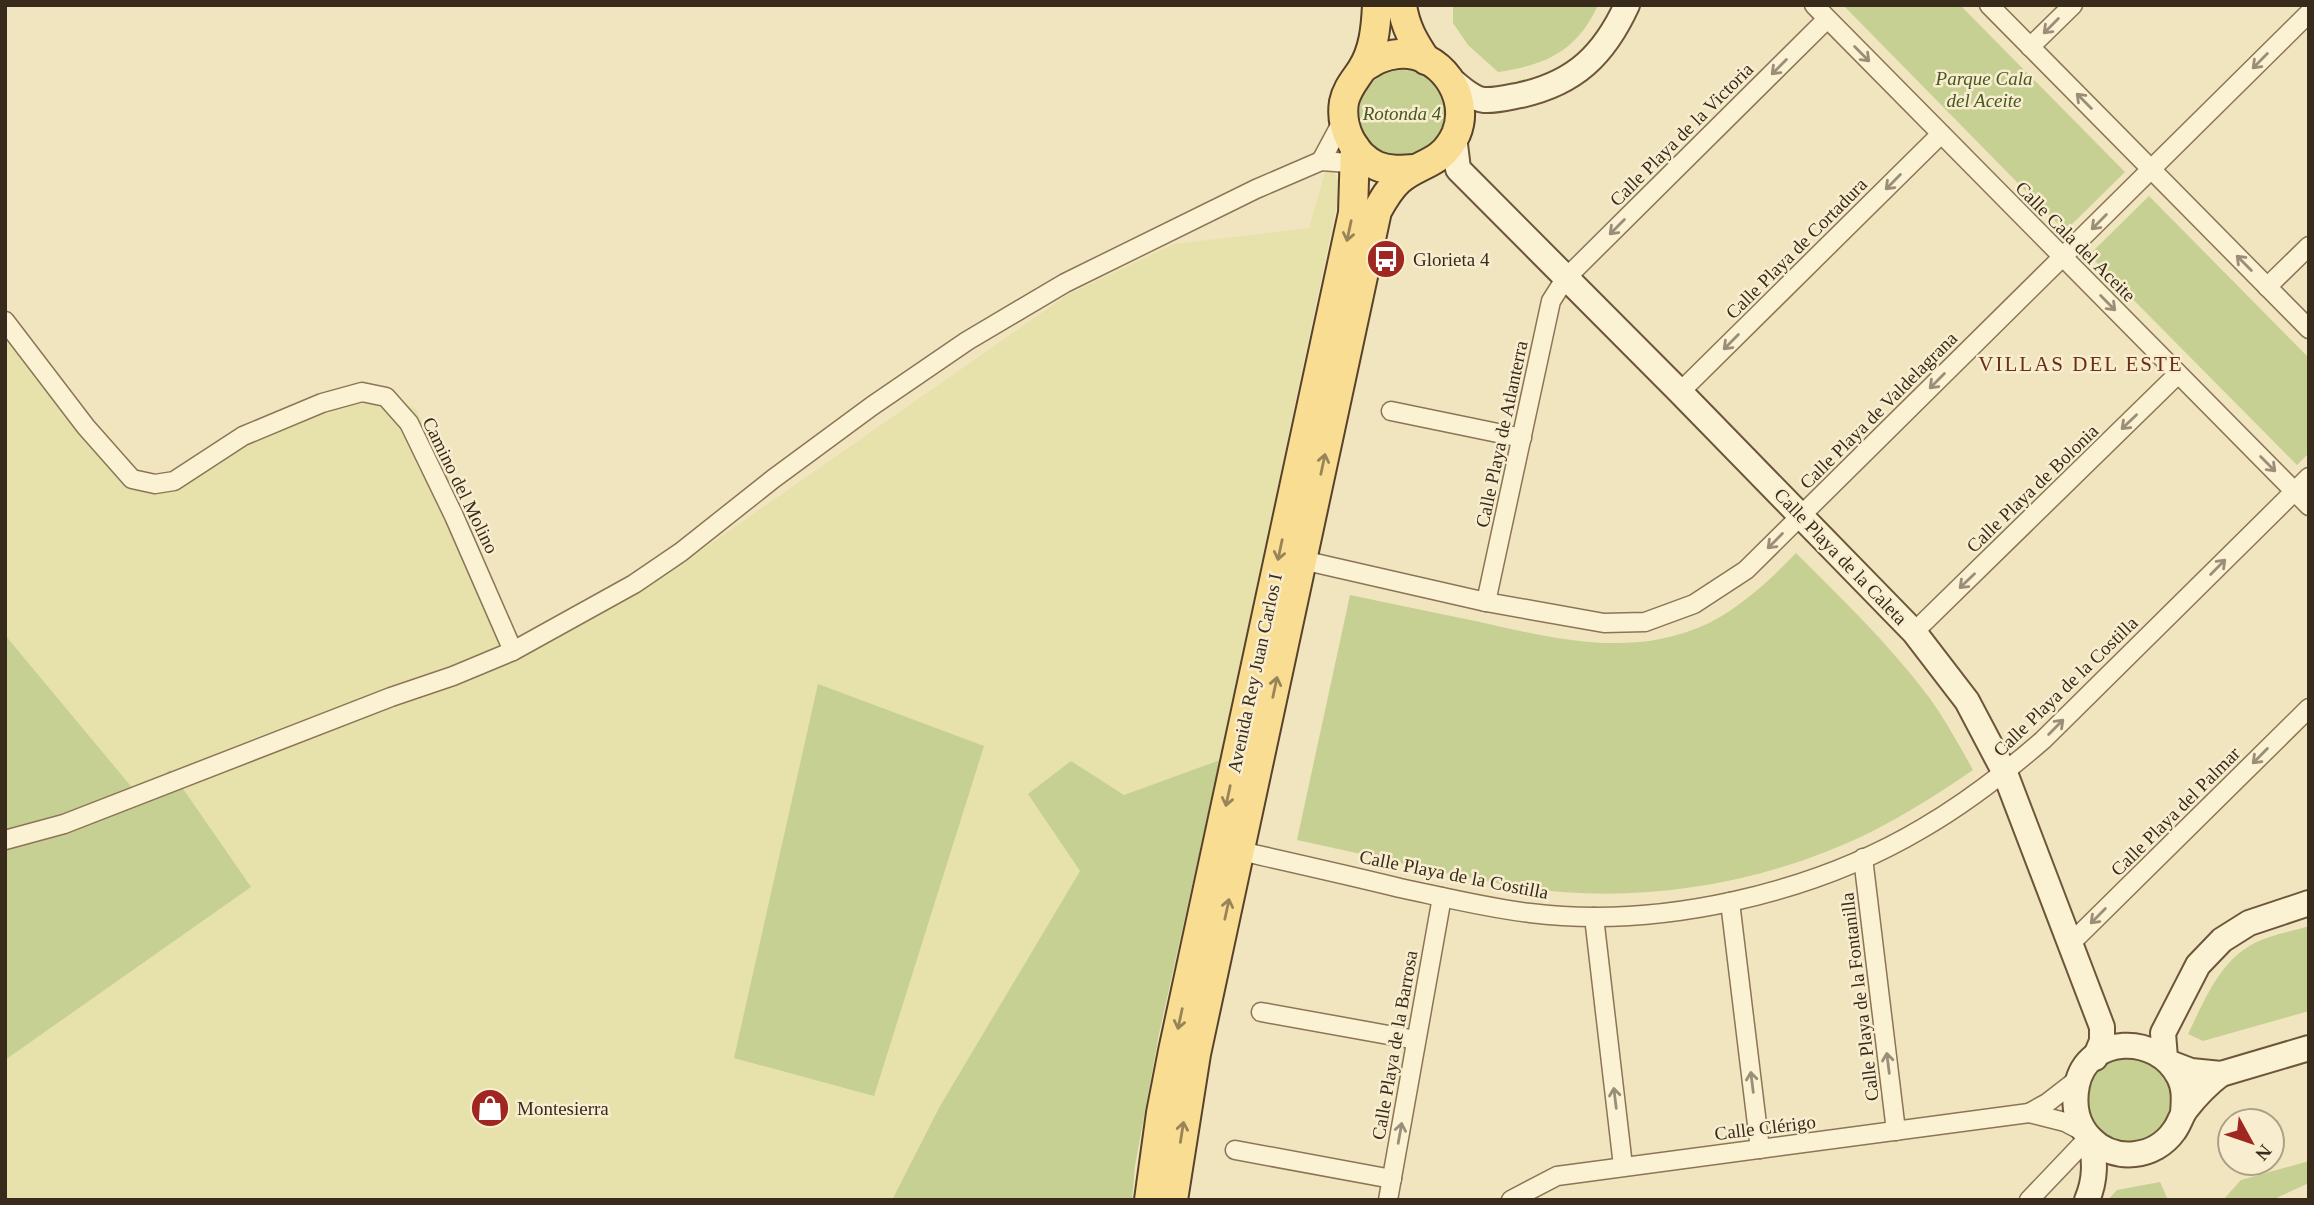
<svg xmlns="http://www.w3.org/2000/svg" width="2314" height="1205" viewBox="0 0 2314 1205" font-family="Georgia,serif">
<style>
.farmland{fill:#e7e1ac}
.green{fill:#c6d092}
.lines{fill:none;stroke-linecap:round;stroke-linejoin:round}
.street-casing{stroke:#8b7556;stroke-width:21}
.secondary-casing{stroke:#6d5639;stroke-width:28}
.primary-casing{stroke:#58422b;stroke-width:32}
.street{stroke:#fbf1d3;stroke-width:18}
.secondary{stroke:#fbf1d3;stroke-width:24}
.primary{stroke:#f8dd93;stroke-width:28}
.oneway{stroke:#9a8e78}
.oneway2{stroke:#988458}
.labels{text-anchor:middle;stroke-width:5;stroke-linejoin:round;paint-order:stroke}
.park-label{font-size:19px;font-style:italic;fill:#475820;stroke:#f8eecf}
.street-label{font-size:19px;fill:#392b1c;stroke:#f8eecf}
.poi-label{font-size:19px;fill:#392b1c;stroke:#f8eecf;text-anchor:start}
.neighbourhood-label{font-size:21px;letter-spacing:2px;fill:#6a2d17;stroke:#f8eecf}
</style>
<rect width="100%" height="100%" fill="#f1e5bf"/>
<polygon class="farmland" points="1328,162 1341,185 1220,760 1124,795 1071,761 1080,871 940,1106 892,1200 5,1200 5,1060 251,887 170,771 139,797 5,635 5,319 132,471 170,485 227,439 376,391 416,409 455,490 514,649 527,646 663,577 1067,295 1174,244 1309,228"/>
<g class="green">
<path d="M1453,5H1598C1577,51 1546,65 1498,72L1468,45L1453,23Z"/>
<polygon points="1843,5 1960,5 2125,172 2065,231"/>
<circle cx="1402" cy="113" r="43"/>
<polygon points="2149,196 2309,358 2309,453 2297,465 2089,255"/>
<path d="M1796,553C1842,599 1889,644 1928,696C1945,719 1959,745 1973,770C1941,792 1908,813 1873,831C1769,883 1641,905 1526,888C1449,876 1373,856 1297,840L1350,595C1393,604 1436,613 1480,622C1556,639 1634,659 1709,623C1742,606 1771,579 1796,553Z"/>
<polygon points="5,635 139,796 170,770 251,887 5,1060"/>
<polygon points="818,684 984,746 874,1096 734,1058"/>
<polygon points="1220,760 1159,1034 1135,1166 1132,1200 892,1200 940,1106 1080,871 1028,794 1071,761 1124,795"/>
<path d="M2309,926V1011L2203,1041L2188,1034C2204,1002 2218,964 2251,945C2268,935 2290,932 2309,926Z"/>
<circle cx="2130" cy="1100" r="43"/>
<polygon points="2309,1161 2309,1183 2272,1200 2223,1200 2241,1180"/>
<polygon points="2160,1182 2168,1200 2149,1198 2108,1200 2117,1190"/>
</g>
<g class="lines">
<g class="street-casing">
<g id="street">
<polyline points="1814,5 2309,506"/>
<polyline points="1989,5 2309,329"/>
<polyline points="2030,47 2073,5"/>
<polyline points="1321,161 1343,120"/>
<polyline points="2267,287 2309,246"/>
<polyline points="5,321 86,427 132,479 155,484 174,481 243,436 322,403 362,392 386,397 409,423 454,516 513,651"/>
<polyline points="1680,392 1941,134"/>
<polyline points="1391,411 1522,438"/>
<polyline points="1302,560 1486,602 1604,623 1645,622 1694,604 1746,570 2309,13"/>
<polyline points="1486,602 1551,301 1565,279 1827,19"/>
<polyline points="1914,632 2178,374"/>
<polyline points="5,840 64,824 391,697 453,676 513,651 634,584 681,552 773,479 872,406 967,341 1065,283 1256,189 1321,161 1363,164"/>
<path d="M1240,851C1293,863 1347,875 1400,888C1443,897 1487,908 1530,913C1659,929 1812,894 1923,828C1966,803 2006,772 2043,740L2309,477"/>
<polyline points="1863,858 1896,1131"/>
<polyline points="1730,902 1760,1149"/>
<polyline points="1594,917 1623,1166"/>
<polyline points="2071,943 2309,708"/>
<polyline points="1261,1012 1416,1040"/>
<polyline points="2029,1113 2047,1103 2078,1079"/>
<polyline points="1235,1150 1392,1179"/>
<polyline points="1388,1200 1442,897"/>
<polyline points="1511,1200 1557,1176 2029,1113 2065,1122 2084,1132"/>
<polyline points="2029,1200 2089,1137"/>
</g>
</g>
<g class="secondary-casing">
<g id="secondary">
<path d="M1448,77C1458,85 1471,99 1484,100C1495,101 1510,97 1521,95C1575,83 1604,55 1627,5"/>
<polyline points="1454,136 1458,169 1680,392 1914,632 1967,701 2005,773 2102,1027 2102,1041 2095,1058"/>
<polyline points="2165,1058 2163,1033 2198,965 2222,940 2249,923 2309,903"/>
<polyline points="2170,1063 2191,1071 2221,1074 2309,1048"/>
<path d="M2183,1113C2184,1101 2185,1088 2179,1077C2157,1033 2087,1035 2077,1085C2073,1105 2076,1124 2091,1139C2115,1163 2155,1158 2174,1131C2180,1123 2181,1115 2187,1108C2197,1095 2208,1084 2221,1074"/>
<path d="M2087,1200C2096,1179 2095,1161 2091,1139"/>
</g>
</g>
<g class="primary-casing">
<g id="primary">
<path d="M1377,5C1376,27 1374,50 1362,69C1355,80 1347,88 1344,102C1340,127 1353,155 1377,166C1389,171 1402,170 1415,169"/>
<path d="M1402,5C1405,27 1414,42 1426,60"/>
<polyline points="1149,1200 1161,1113 1173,1051 1353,213 1355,147"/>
<path d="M1173,1200L1196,1054L1377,211C1383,200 1389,189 1399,180C1420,162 1442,165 1456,134C1472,96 1439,50 1398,54C1384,55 1374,61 1363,68"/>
</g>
</g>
<use href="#street" class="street"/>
<use href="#secondary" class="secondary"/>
<use href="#primary" class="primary"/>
</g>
<defs><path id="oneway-shaft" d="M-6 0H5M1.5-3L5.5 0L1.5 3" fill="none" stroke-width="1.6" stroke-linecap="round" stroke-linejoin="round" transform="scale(1.75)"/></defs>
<g class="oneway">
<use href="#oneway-shaft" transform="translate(2051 26) rotate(135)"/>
<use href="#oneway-shaft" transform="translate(1862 54) rotate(45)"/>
<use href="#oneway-shaft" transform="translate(2260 61) rotate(135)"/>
<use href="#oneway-shaft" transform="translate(1779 67) rotate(135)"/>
<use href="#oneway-shaft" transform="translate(2084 101) rotate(-135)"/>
<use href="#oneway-shaft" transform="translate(1893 182) rotate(135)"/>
<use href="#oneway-shaft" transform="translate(2099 222) rotate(135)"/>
<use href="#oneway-shaft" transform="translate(1617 227) rotate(135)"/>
<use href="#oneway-shaft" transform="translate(2244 263) rotate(-135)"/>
<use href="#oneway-shaft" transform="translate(2108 303) rotate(45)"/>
<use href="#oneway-shaft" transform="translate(1731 342) rotate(135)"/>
<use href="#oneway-shaft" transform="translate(1937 381) rotate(135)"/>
<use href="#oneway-shaft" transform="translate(2129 422) rotate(136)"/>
<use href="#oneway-shaft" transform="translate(2268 464) rotate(45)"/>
<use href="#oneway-shaft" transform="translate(1775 541) rotate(135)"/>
<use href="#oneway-shaft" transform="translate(2218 567) rotate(-45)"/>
<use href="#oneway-shaft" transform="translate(1967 581) rotate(136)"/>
<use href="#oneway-shaft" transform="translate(2056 727) rotate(-45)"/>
<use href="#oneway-shaft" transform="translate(2260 756) rotate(135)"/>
<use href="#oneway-shaft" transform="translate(2098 916) rotate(135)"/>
<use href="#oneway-shaft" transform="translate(1888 1063) rotate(-97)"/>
<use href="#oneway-shaft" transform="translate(1752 1082) rotate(-97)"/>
<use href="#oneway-shaft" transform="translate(1615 1098) rotate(-97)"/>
<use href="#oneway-shaft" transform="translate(1400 1133) rotate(-80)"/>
</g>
<g class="oneway2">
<use href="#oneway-shaft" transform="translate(1349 231) rotate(102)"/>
<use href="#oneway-shaft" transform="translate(1323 464) rotate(-78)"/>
<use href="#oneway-shaft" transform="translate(1280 550) rotate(102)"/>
<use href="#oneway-shaft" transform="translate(1275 687) rotate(-78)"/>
<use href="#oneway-shaft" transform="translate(1228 796) rotate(102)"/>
<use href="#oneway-shaft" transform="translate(1227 909) rotate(-78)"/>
<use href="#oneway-shaft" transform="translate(1180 1019) rotate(102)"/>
<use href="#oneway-shaft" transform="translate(1182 1132) rotate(-81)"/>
</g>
<defs>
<g id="bus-disc" transform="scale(2.0125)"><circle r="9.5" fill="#9f2621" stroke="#f8eecf"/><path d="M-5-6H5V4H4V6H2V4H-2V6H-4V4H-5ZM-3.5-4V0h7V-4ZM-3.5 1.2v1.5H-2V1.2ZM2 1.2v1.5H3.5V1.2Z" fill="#fff"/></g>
<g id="shop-disc" transform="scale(2.0125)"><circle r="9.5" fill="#9f2621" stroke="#f8eecf"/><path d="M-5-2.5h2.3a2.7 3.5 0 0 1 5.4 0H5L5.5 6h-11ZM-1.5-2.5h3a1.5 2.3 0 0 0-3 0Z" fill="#fff"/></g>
</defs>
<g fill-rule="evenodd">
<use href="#bus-disc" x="1386" y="259"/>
<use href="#shop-disc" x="490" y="1108"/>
</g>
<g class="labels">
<g class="park-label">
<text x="1984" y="85">Parque Cala<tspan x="1984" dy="22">del Aceite</tspan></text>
<text x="1402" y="120">Rotonda 4</text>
</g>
<g class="street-label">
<text transform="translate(1681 134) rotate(-45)" y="7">Calle Playa de la Victoria</text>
<text transform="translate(2076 241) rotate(45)" y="7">Calle Cala del Aceite</text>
<text transform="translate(1796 248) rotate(-45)" y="7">Calle Playa de Cortadura</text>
<text transform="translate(1878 410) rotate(-45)" y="7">Calle Playa de Valdelagrana</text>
<text transform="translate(1501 434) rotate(-78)" y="7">Calle Playa de Atlanterra</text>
<text transform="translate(461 485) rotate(64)" y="7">Camino del Molino</text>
<text transform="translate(2032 488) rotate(-44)" y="7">Calle Playa de Bolonia</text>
<text transform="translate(1841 556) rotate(46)" y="7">Calle Playa de la Caleta</text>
<text transform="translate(1254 673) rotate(-78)" y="7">Avenida Rey Juan Carlos I</text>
<text transform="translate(2065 686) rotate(-44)" y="7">Calle Playa de la Costilla</text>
<text transform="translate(2175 811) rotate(-45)" y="7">Calle Playa del Palmar</text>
<text transform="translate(1454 874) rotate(11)" y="7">Calle Playa de la Costilla</text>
<text transform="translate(1859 997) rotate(-97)" y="7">Calle Playa de la Fontanilla</text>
<text transform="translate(1394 1045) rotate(-80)" y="7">Calle Playa de la Barrosa</text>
<text transform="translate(1765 1127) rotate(-7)" y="7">Calle Clérigo</text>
</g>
<g class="poi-label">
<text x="1413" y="266">Glorieta 4</text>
<text x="517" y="1115">Montesierra</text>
</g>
<g class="neighbourhood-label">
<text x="2081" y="371">VILLAS DEL ESTE</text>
</g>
</g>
<rect width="2314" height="1205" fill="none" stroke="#392b1c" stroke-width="14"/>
<g transform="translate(2251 1142) rotate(130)"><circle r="33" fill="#f8eecf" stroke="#aca087" stroke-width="2"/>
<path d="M0-5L12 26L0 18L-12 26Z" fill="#9f2621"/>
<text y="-10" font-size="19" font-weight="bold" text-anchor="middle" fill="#392b1c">N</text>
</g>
</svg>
